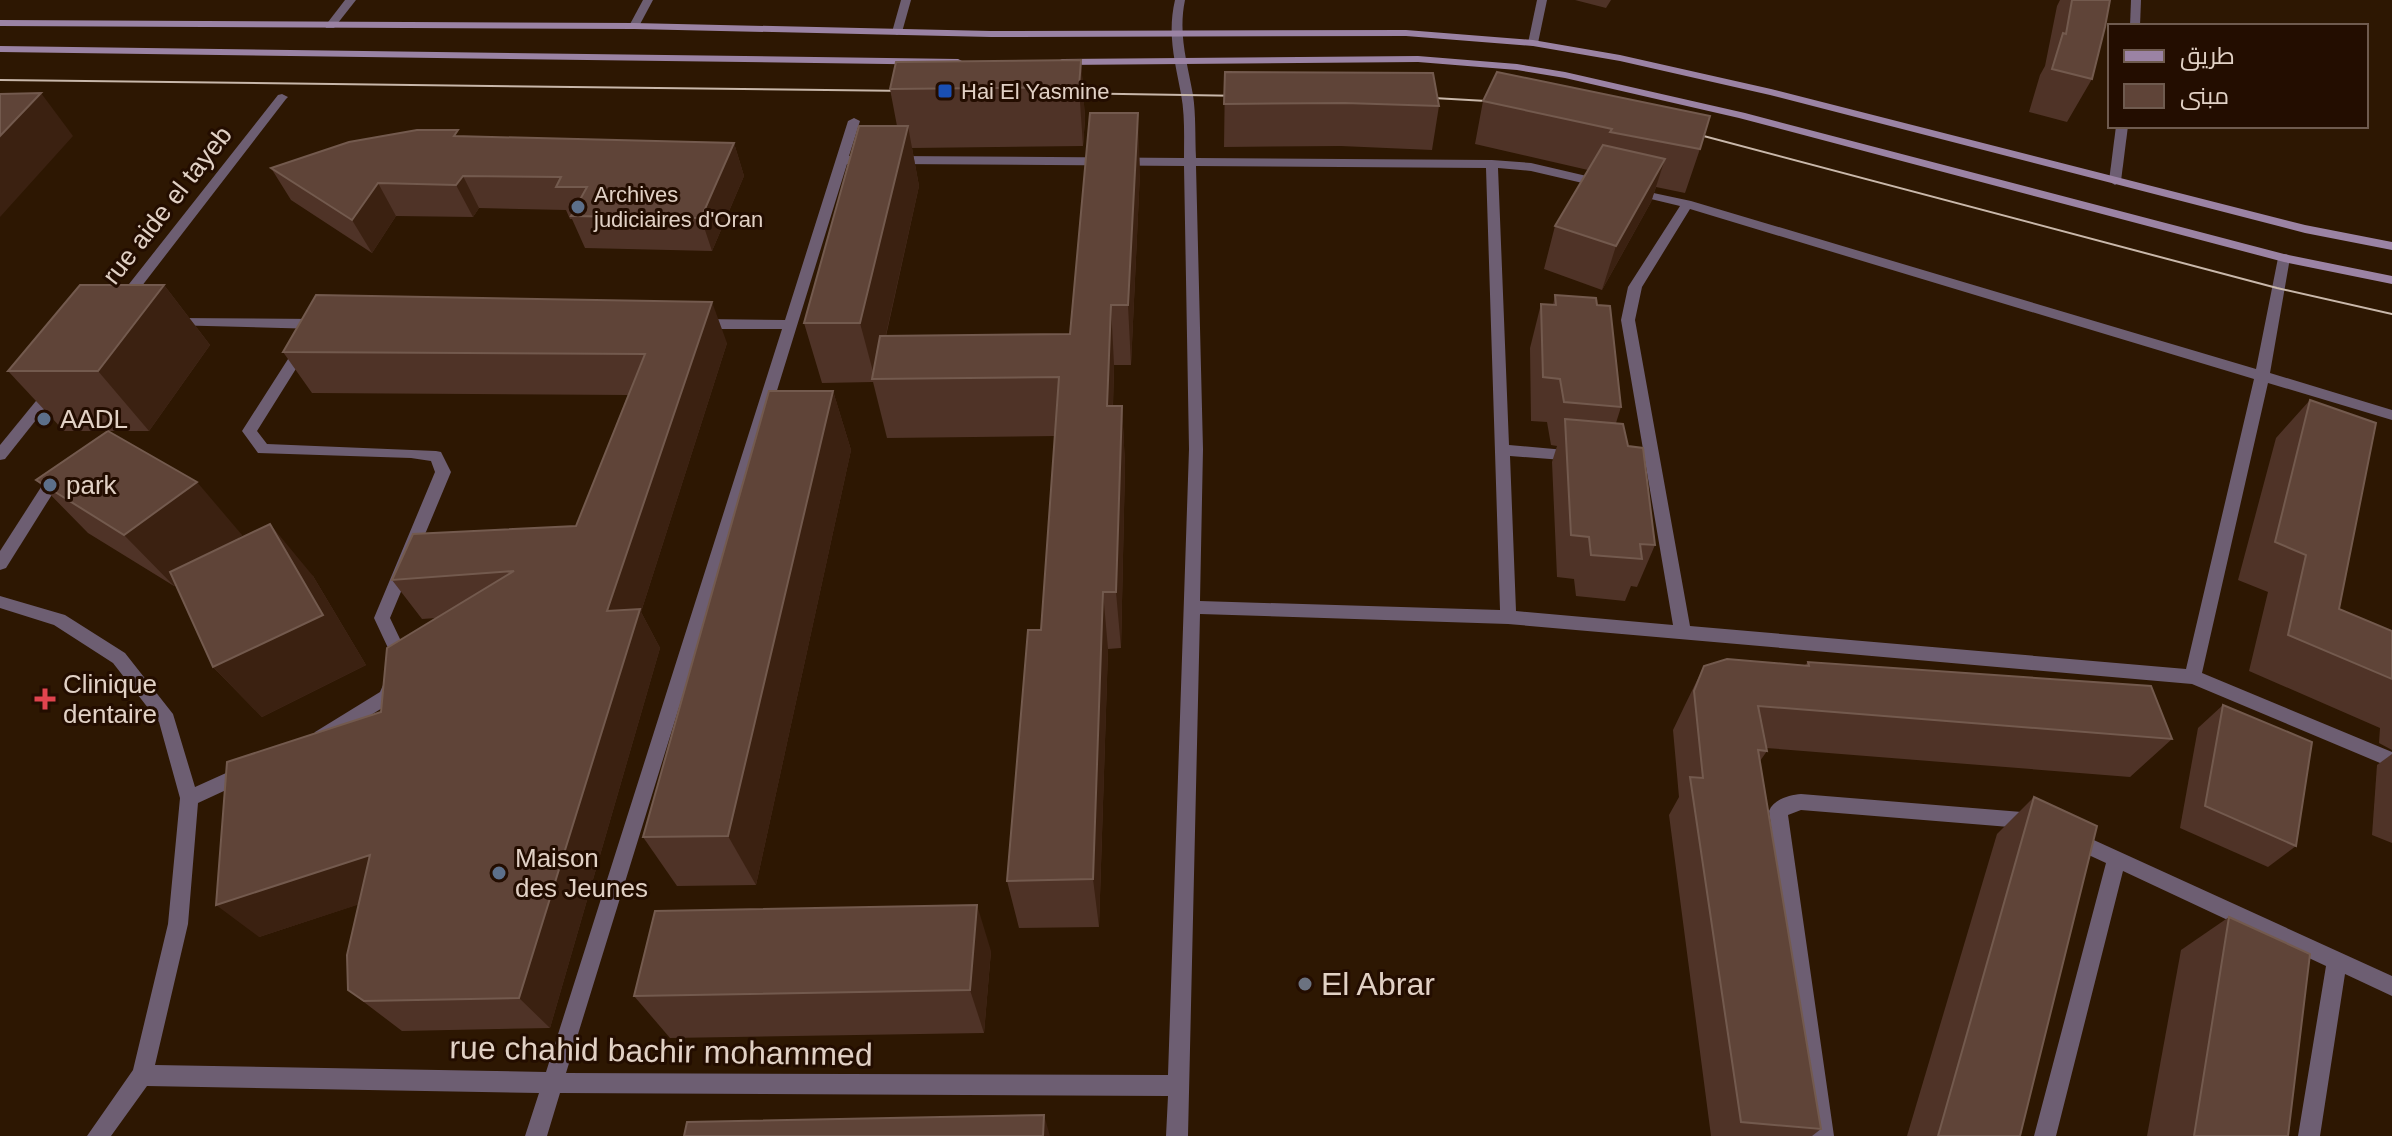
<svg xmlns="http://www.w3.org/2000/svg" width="2392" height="1136" viewBox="0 0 2392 1136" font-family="Helvetica,Cairo,sans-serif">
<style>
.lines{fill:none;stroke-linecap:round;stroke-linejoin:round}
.street{fill:#6d5e72;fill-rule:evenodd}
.secondary{fill:#9b83a4;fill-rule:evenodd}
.tram{stroke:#c9b8ab;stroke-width:2}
.wall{fill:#4f3327}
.shaded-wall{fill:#3b2111}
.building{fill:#5f4438;stroke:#735a4e;stroke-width:2}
.transit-dot{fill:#1a4fb4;stroke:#230d00;stroke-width:3}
.service-dot{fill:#5c6f8a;stroke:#230d00;stroke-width:3}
.health-dot{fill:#e0444e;stroke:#230d00;stroke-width:3}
.worship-dot{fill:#6b7280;stroke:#230d00;stroke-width:3}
.labels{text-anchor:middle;stroke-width:6;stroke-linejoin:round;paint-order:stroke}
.far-poi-label{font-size:22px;fill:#e1d1c5;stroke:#230d00;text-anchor:start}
.street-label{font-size:26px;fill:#e1d1c5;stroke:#230d00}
.poi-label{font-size:26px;fill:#e1d1c5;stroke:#230d00;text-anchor:start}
.near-poi-label{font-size:32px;fill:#e1d1c5;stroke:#230d00;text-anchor:start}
.near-street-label{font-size:32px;fill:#e1d1c5;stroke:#230d00}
</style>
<rect width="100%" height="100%" fill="#2d1702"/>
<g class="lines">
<g class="street">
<polygon points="345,0 356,0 334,28 326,28 325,26"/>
<polygon points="643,0 653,0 638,28 630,28 629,26"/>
<polygon points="901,0 911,0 902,32 897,35 892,32"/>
<path d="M1175,0H1185C1178,34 1187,61 1193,95C1196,115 1195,137 1196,158L1492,160L1531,163L1608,181L1610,184L1604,188L1531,171L1498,168L1509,445L1576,451L1583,456L1576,461L1510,456L1516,611L1673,625L1621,320L1628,287L1680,206L1630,194V188L1691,201L2256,369L2278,258L2284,254L2289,255L2290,258L2270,373L2392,410V420L2268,383L2202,673L2392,752V768L2192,684L1508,624L1200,614L1188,1136H1166L1168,1096L560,1093L547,1136H525L539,1093L147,1086L111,1136H87L133,1070L168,924L180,798L159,722L113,663L54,625L0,608V596L65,615L125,653L173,714L195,787L246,764L252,766L255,772L252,778L198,803L188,924L155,1065L546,1072L782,329H701L694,324L701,319L785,320L848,121L854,118L860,121L849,156H870L876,160L870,164H847L566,1073L1168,1075L1189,449L1184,166L893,164L887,160L893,156L1184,158C1184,137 1185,115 1181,94C1175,61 1167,34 1175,0ZM1196,166L1486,168L1500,610L1200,601L1203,449ZM1690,209L2254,379L2186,669L1690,626L1635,320L1642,287Z"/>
<polygon points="1537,0 1547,0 1538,43 1533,46 1528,43"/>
<polygon points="2131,0 2141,0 2140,26 2130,26"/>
<polygon points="282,94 288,97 286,99 128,304 118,304 118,298 278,95"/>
<polygon points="2116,126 2128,126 2121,181 2115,185 2109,181"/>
<polygon points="173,318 318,319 325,324 318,329 168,325 166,322"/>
<polygon points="302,343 309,348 257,431 267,444 436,451 441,452 451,472 390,618 410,660 408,665 402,667 396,665 374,618 435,472 431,461 411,458 258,453 242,431 297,345"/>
<polygon points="54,383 61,388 59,391 5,459 0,460 0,445 49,385"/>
<polygon points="50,479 58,485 6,568 0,570 0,551 45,481"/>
<polygon points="393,674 399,676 402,681 392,702 327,742 321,745 315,742 312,737 315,732 380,692 387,676"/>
<path d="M1801,794L2034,813L2041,815L2043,821L2041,827L2034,829L1801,810L1788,815L1834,1136H1812L1769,811C1774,799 1789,795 1801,794Z"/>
<polygon points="2074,831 2392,976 2392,996 2345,974 2320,1136 2298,1136 2326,966 2123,871 2056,1136 2034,1136 2106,863 2067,845 2065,839 2067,833"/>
</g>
<g class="secondary">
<polygon points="0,20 634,23 991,31 1406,30 1533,40 1620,55 1771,89 2305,225 2392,242 2392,250 2305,233 1770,95 1620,61 1533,46 1406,36 991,37 634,29 0,26"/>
<polygon points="0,46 958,59 964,62 958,65 0,52"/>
<polygon points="1418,56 1517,64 1565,72 1745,113 2284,254 2392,276 2392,284 2284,262 1739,118 1565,78 1517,70 1418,62 1062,65 1056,62 1062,59"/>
</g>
<g class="tram">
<polyline points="0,80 912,91"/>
<polyline points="1060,93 1248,96"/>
<polyline points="1416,97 1504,102"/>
<polyline points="1681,130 2277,288 2392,314"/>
</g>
</g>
<g class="wall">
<polygon points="1575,0 1611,0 1606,8"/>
<polygon points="2060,0 2110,0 2092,79 2067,122 2029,112 2040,75 2045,66 2057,6"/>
<polygon points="1081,60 1085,119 1083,146 912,148 919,186 886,336 1070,334 1140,172 1131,365 1114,365 1113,406 1122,406 1125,465 1121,648 1108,649 1099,927 1019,928 1007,881 1041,630 1055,436 887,438 873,382 822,383 804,323 897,126 890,89"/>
<polygon points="1225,72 1439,106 1432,150 1341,146 1224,147"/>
<polygon points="1497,72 1700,149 1685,193 1656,187 1651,202 1602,290 1544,269 1555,226 1588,170 1475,144 1483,101"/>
<polygon points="461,136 734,143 744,176 712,251 585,248 572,219 570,219 566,210 479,208 473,217 396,216 372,253 291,200 271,168"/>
<polygon points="164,285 210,345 149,431 64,431 8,371"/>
<polygon points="1555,295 1597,305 1621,407 1616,423 1628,446 1655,545 1637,587 1631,586 1625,601 1576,596 1574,579 1557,577 1552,462 1557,446 1551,445 1547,422 1531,421 1530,348 1541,304 1553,305"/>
<polygon points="727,343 641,612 660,648 550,1028 402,1031 348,990 359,904 259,937 381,712 436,618 422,619 392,580 576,526 628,395 312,393 283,352"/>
<polygon points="833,391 851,450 756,885 677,886 643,837"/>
<polygon points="2310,400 2339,609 2392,631 2392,750 2379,743 2380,728 2249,671 2268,592 2238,580 2276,438"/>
<polygon points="36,480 242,535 234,541 313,576 366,665 262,717 213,667 176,585 174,586 88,533"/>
<polygon points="1808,662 2172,739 2130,777 1766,748 1767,751 1760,761 1821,1129 1812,1136 1711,1136 1669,815 1679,797 1673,730 1684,707 1704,666 1805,665"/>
<polygon points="2223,705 2296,846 2268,867 2180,828 2198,728"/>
<polygon points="2392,754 2392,843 2372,835 2377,765"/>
<polygon points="2034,797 2020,1136 1907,1136 1997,834"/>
<polygon points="2229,917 2288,1136 2147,1136 2181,950"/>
<polygon points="991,951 984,1033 670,1038 634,996"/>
</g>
<g class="shaded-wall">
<polygon points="1081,60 1085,119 1083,146 1079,87"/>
<polygon points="41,93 73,136 0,217 0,136"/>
<polygon points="1138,113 1140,172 1131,365 1128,305"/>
<polygon points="908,126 919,186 876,379 875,379 860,323"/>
<polygon points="734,143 744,176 712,251 701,218"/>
<polygon points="1665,159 1651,202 1602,290 1616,246"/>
<polygon points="463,176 479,208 473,217 456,185"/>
<polygon points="378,183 396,216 372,253 352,220"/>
<polygon points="164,285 210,345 149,431 98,371"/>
<polygon points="712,302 727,343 641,612 660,648 550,1028 519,998 607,611"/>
<polygon points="1111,305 1114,365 1111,465 1107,406"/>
<polygon points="833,391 851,450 756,885 728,836"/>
<polygon points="1122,406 1125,465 1121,648 1116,592"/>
<polygon points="197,482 242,535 174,586 124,535"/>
<polygon points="270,524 313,576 366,665 262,717 213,667"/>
<polygon points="1103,592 1108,649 1099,927 1093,879"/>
<polygon points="370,855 406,889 259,937 216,905"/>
<polygon points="977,905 991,951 984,1033 970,990"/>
<polygon points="1044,1115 1050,1136 1043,1136"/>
</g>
<g class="building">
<polygon points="2072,0 2110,0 2105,27 2092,79 2052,69 2063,33 2066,34"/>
<polygon points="1081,60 1079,87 890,89 896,62"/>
<polygon points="1225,72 1433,73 1439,106 1345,103 1224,104"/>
<polygon points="1497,72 1710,116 1700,149 1610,132 1612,129 1483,101"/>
<polygon points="41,93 0,136 0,94"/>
<polygon points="1090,113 1138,113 1128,305 1111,305 1107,406 1122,406 1116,592 1103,592 1093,879 1007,881 1028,630 1041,630 1059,377 872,379 880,336 1070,334"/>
<polygon points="859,126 908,126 860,323 804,323"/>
<polygon points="417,130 458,130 454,136 734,143 701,218 571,216 587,187 556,187 561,177 463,176 456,185 378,183 352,220 271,168 349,142"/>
<polygon points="1603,145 1665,159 1616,246 1555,226"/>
<polygon points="80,285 164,285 98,371 8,371"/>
<polygon points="316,295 712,302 607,611 640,609 519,998 364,1001 348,990 347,955 370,855 216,905 227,762 381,712 387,648 514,571 392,580 413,534 576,526 645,354 283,352"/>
<polygon points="1555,295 1596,298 1597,305 1610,306 1621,407 1564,402 1560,379 1543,377 1541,304 1556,305"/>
<polygon points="769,391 833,391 728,836 643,837"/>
<polygon points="2310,400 2376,423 2339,609 2392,631 2392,679 2288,635 2306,555 2275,542"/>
<polygon points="1565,419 1623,424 1628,446 1643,448 1655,545 1640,544 1642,559 1591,555 1589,537 1571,535"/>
<polygon points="108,431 197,482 124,535 36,480"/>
<polygon points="270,524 323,615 213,667 170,572"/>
<polygon points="1727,659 1809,666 1808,662 2151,686 2172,739 1758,706 1767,751 1758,750 1821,1129 1741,1122 1690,777 1703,778 1694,691 1704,666"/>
<polygon points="2223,705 2312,742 2296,846 2205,806"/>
<polygon points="2034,797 2097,826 2020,1136 1938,1136"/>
<polygon points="977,905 970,990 634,996 655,911"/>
<polygon points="2229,917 2310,954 2288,1136 2194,1136"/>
<polygon points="1044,1115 1043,1136 684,1136 687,1122"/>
</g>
<rect class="transit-dot" x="937" y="83" width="16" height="16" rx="4"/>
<g class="service-dot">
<circle cx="578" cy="207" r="8"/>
<circle cx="44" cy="419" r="8"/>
<circle cx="50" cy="485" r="8"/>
<circle cx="499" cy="873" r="8"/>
</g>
<path class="health-dot" d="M41 687h8v8h8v8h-8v8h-8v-8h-8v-8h8z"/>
<circle class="worship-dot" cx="1305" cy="984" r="8"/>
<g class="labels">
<g class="far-poi-label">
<text x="961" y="99">Hai El Yasmine</text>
<text x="594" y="202">Archives<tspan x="594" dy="25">judiciaires d'Oran</tspan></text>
</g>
<g class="street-label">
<text transform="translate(167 205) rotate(-52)" y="9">rue aide el tayeb</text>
</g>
<g class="poi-label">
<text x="60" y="428">AADL</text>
<text x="66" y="494">park</text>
<text x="63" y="693">Clinique<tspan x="63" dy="30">dentaire</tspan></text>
<text x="515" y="867">Maison<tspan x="515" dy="30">des Jeunes</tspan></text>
</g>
<g class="near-poi-label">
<text x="1321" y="995">El Abrar</text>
</g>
<g class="near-street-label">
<text transform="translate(661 1051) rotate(1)" y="11">rue chahid bachir mohammed</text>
</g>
</g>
<rect x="2108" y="24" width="260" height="104" fill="#230d00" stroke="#6f5b4f" stroke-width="2"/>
<rect x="2124" y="50" width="40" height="12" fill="#9b83a4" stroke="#6f5b4f" stroke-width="2"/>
<text x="2180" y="64" font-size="24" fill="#e1d1c5">طريق</text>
<rect x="2124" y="84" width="40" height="24" fill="#5f4438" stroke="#6f5b4f" stroke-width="2"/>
<text x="2180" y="104" font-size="24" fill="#e1d1c5">مبنى</text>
</svg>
